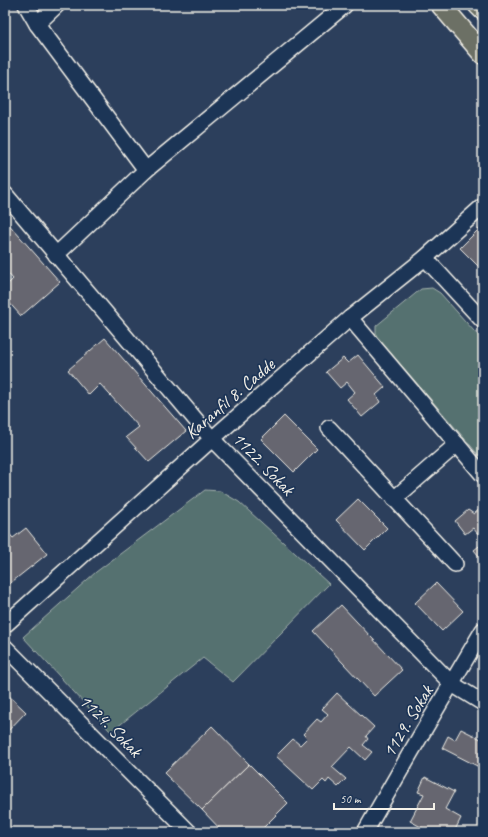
<svg xmlns="http://www.w3.org/2000/svg" width="488" height="837" viewBox="0 0 488 837" font-family="Caveat,sans-serif">
<style>
.green{fill:#547170;stroke:#a4b1ac}
.building{fill:#666670;stroke:#f4f1e8}
.lines{fill:none;stroke-linecap:round;stroke-linejoin:round}
.minor-casing{stroke:#f4f1e8;stroke-width:18}
.major-casing{stroke:#f4f1e8;stroke-width:22}
.minor{stroke:#1d3557;stroke-width:15}
.major{stroke:#6c7065;stroke-width:19}
.labels{text-anchor:middle;stroke-width:3.5;stroke-linejoin:round;paint-order:stroke}
.street-label{font-size:19px;fill:#f4f1e8;stroke:#1d3557}
</style>
<rect width="100%" height="100%" fill="#2c3f5c"/>
<filter id="ink" filterUnits="userSpaceOnUse"><feTurbulence type="fractalNoise" baseFrequency=".025" numOctaves="2"/><feDisplacementMap in="SourceGraphic" scale="8" xChannelSelector="R" yChannelSelector="G"/><feConvolveMatrix kernelMatrix="1 2 1 2 8 2 1 2 1" color-interpolation-filters="sRGB"/></filter>
<g filter="url(#ink)">
<g class="green">
<polygon points="432,288 440,293 483,341 483,460 376,336 376,326 421,289"/>
<polygon points="205,490 220,491 239,502 329,584 233,682 203,658 111,732 23,637 96,572"/>
</g>
<g class="building">
<polygon points="5,220 60,282 21,316 5,298 5,287 13,279 5,270"/>
<polygon points="480,228 483,232 483,271 460,248"/>
<polygon points="105,338 186,431 149,462 126,437 139,427 100,384 89,395 68,370"/>
<polygon points="358,355 385,387 376,395 380,402 362,417 347,399 355,392 347,382 340,388 326,372 343,358 348,363"/>
<polygon points="284,416 317,449 294,472 261,439"/>
<polygon points="358,499 387,528 365,550 336,520"/>
<polygon points="483,506 483,540 473,528 465,534 455,521 468,510 474,514"/>
<polygon points="26,528 47,554 8,585 5,582 5,529 13,538"/>
<polygon points="483,543 483,561 474,550"/>
<polygon points="436,583 463,611 442,631 415,603"/>
<polygon points="341,605 402,670 374,696 313,631"/>
<polygon points="5,692 26,712 6,733 5,732"/>
<polygon points="337,693 374,727 366,736 368,739 363,745 372,752 365,760 351,747 332,767 346,779 338,787 329,779 326,783 323,780 313,790 276,756 293,739 300,745 307,738 303,734 317,719 321,722 328,714 322,709"/>
<polygon points="212,726 249,764 202,810 164,773"/>
<polygon points="461,729 483,740 483,769 442,748 448,736 455,740"/>
<polygon points="249,764 288,803 259,832 223,832 202,810"/>
<polygon points="425,777 454,792 445,809 461,818 454,832 430,832 410,821 424,794 418,792"/>
</g>
<g class="lines">
<g class="minor-casing">
<g id="minor">
<polyline points="26,5 37,24 146,170"/>
<polyline points="37,24 57,5"/>
<polyline points="5,194 212,439 452,684 483,703"/>
<polyline points="56,255 146,170 345,5"/>
<polyline points="425,258 483,321"/>
<polyline points="350,318 483,475"/>
<polyline points="329,428 455,564"/>
<polyline points="394,499 457,444"/>
<polyline points="5,625 212,439 350,318 425,258 483,206"/>
<polyline points="5,647 189,832"/>
<polyline points="365,832 411,752 483,630"/>
</g>
</g>
<g class="major-casing">
<g id="major">
<polyline points="441,5 483,54"/>
<polyline points="478,5 483,10"/>
</g>
</g>
<use href="#minor" class="minor"/>
<use href="#major" class="major"/>
</g>
</g>
<g class="labels">
<g class="street-label">
<text transform="translate(229 398) rotate(-41)" y="7">Karanfil 8. Cadde</text>
<text transform="translate(264 463) rotate(46)" y="7">1122. Sokak</text>
<text transform="translate(407 721) rotate(-59)" y="7">1129. Sokak</text>
<text transform="translate(111 725) rotate(45)" y="7">1124. Sokak</text>
</g>
</g>
<rect width="488" height="837" fill="none" stroke="#1d3557" stroke-width="20"/>
<rect x="10" y="10" width="468" height="817" fill="none" stroke="#f4f1e8" stroke-width="1.5" filter="url(#ink)"/>
<path d="M334 803v6h100v-6" fill="none" stroke="#f4f1e8" stroke-width="2"/>
<text x="340" y="803" font-size="12" fill="#f4f1e8" stroke="#1d3557" stroke-width="3" paint-order="stroke">50 m</text>
</svg>
